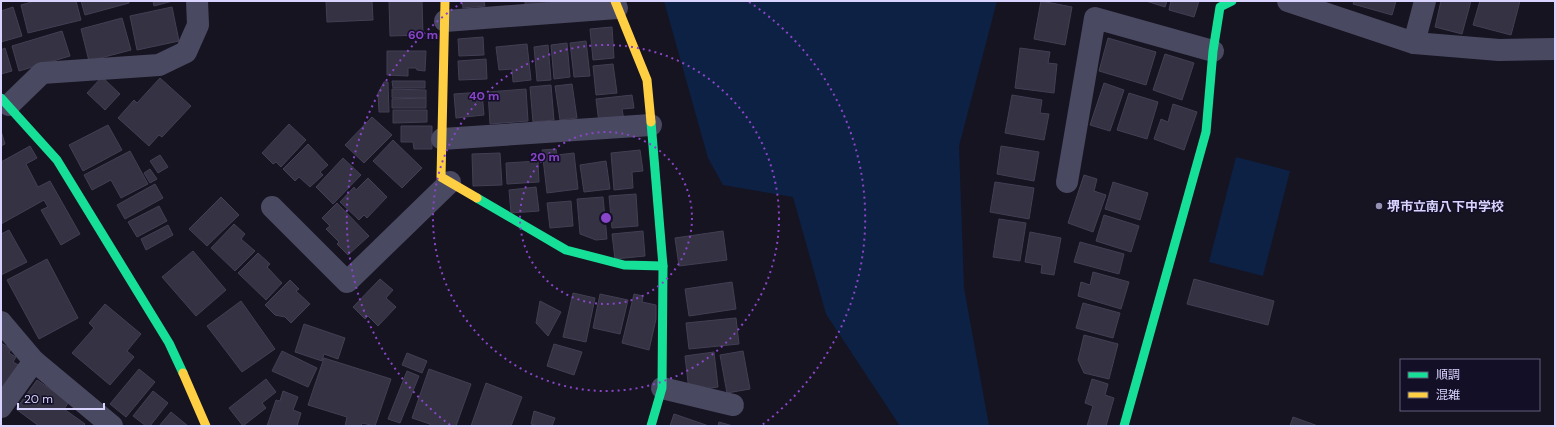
<svg xmlns="http://www.w3.org/2000/svg" width="1556" height="427" viewBox="0 0 1556 427" font-family="'DM Sans','Noto Sans JP',sans-serif">
<style>
.water{fill:#0d2144}
.building{fill:#343243;stroke:#433f54}
.lines{fill:none;stroke-linecap:round;stroke-linejoin:round}
.street{stroke:#4a4962;stroke-width:22}
.fast{stroke:#16e098;stroke-width:9}
.slow{stroke:#ffcf43;stroke-width:9}
.ring{fill:none;stroke:#8945c9;stroke-width:2;stroke-dasharray:2 4}
.poi-dot{fill:#9591b1;stroke:#130f26;stroke-width:1.5}
.labels{text-anchor:middle;stroke-width:3;stroke-linejoin:round;paint-order:stroke}
.poi-label{font-size:13px;font-weight:bold;fill:#d9d4ff;stroke:#130f26;text-anchor:start}
.centre{fill:#8945c9;stroke:#130f26;stroke-width:2}
.ring-label{font-size:12px;text-anchor:middle;font-weight:bold;fill:#8945c9;stroke:#130f26;stroke-width:3;stroke-linejoin:round;paint-order:stroke}
</style>
<rect width="100%" height="100%" fill="#161421"/>
<g class="water">
<polygon points="664,1 997,1 959,146 964,288 989,426 900,426 826,314 793,197 723,185 708,158"/>
<polygon points="1236,157 1290,171 1263,276 1209,262"/>
</g>
<g class="building">
<polygon points="35,1 76,1 81,20 28,33 21,5"/>
<polygon points="81,1 129,1 129,3 85,15"/>
<polygon points="153,1 173,1 154,6"/>
<polygon points="326,1 372,1 373,20 327,22"/>
<polygon points="389,1 422,1 423,35 390,36"/>
<polygon points="462,1 484,1 485,6 463,8"/>
<polygon points="525,1 547,1 548,7 525,9"/>
<polygon points="1041,1 1072,7 1065,45 1034,39"/>
<polygon points="1146,1 1167,1 1165,7"/>
<polygon points="1171,1 1199,1 1194,17 1169,10"/>
<polygon points="1354,1 1396,1 1392,15 1353,4"/>
<polygon points="1441,1 1471,1 1462,34 1435,27"/>
<polygon points="1480,1 1520,1 1511,35 1473,25"/>
<polygon points="13,7 22,36 1,42 1,11"/>
<polygon points="172,7 179,41 137,50 130,16"/>
<polygon points="122,18 131,50 89,61 81,29"/>
<polygon points="612,27 614,58 593,60 590,29"/>
<polygon points="62,31 70,56 19,71 12,46"/>
<polygon points="483,37 484,55 459,56 458,39"/>
<polygon points="1108,38 1156,52 1146,85 1099,71"/>
<polygon points="586,41 590,76 574,77 570,43"/>
<polygon points="567,43 570,77 554,79 551,45"/>
<polygon points="527,44 531,80 513,82 512,69 499,70 496,47"/>
<polygon points="548,45 551,80 537,81 534,47"/>
<polygon points="5,48 12,71 1,74 1,50"/>
<polygon points="1020,48 1050,52 1048,63 1057,64 1054,93 1015,88"/>
<polygon points="387,51 426,51 425,71 417,70 416,68 408,68 408,76 387,75"/>
<polygon points="1165,54 1194,63 1182,100 1153,90"/>
<polygon points="486,59 487,79 459,80 458,61"/>
<polygon points="613,64 617,93 596,95 593,66"/>
<polygon points="102,77 120,94 105,110 87,93"/>
<polygon points="160,78 191,106 162,137 159,135 149,146 118,118 134,100 137,103"/>
<polygon points="392,81 425,81 425,88 393,88"/>
<polygon points="384,82 388,82 389,112 379,112 378,93"/>
<polygon points="1104,83 1124,90 1110,131 1090,125"/>
<polygon points="572,84 577,118 560,120 555,86"/>
<polygon points="551,85 554,120 533,122 530,87"/>
<polygon points="392,89 426,90 426,98 392,98"/>
<polygon points="526,89 528,121 490,124 488,92"/>
<polygon points="482,92 484,115 456,118 454,94"/>
<polygon points="1129,93 1158,102 1147,139 1117,130"/>
<polygon points="632,95 634,108 622,109 624,120 599,123 596,99"/>
<polygon points="1012,95 1042,100 1040,113 1049,114 1044,140 1005,133"/>
<polygon points="426,98 426,108 392,108 392,99"/>
<polygon points="1173,104 1197,112 1184,150 1154,139 1161,119 1168,122"/>
<polygon points="393,110 427,110 427,122 393,123"/>
<polygon points="372,117 392,135 364,163 345,145"/>
<polygon points="289,124 306,140 281,167 276,162 273,164 262,153"/>
<polygon points="108,125 122,150 83,171 69,145"/>
<polygon points="401,126 432,126 432,149 414,149 413,142 401,142"/>
<polygon points="1,131 5,144 1,146"/>
<polygon points="393,140 422,168 402,188 373,161"/>
<polygon points="308,144 328,165 320,172 323,175 310,187 299,177 295,181 283,169"/>
<polygon points="30,146 37,158 26,164 38,187 50,181 80,234 61,245 41,210 48,207 44,200 1,224 1,162"/>
<polygon points="1001,146 1039,152 1034,181 997,174"/>
<polygon points="556,149 557,155 574,153 578,189 547,193 542,150"/>
<polygon points="640,150 643,171 632,172 633,188 614,190 611,153"/>
<polygon points="130,151 148,184 121,198 111,180 92,190 84,175"/>
<polygon points="500,153 502,185 473,186 472,154"/>
<polygon points="160,155 168,167 158,173 150,161"/>
<polygon points="343,158 361,175 333,204 316,187"/>
<polygon points="538,161 539,182 507,184 506,163"/>
<polygon points="606,161 610,189 584,192 580,165"/>
<polygon points="150,169 157,179 150,183 144,173"/>
<polygon points="1084,175 1097,179 1094,191 1106,195 1093,232 1068,223"/>
<polygon points="368,178 387,197 367,218 364,215 359,220 340,202 354,187 356,190"/>
<polygon points="995,182 1034,188 1029,219 990,212"/>
<polygon points="1113,182 1148,193 1140,220 1105,209"/>
<polygon points="155,184 163,198 125,219 117,205"/>
<polygon points="536,187 539,211 511,213 509,190"/>
<polygon points="636,194 638,226 612,228 609,196"/>
<polygon points="221,197 239,215 207,246 189,229"/>
<polygon points="603,197 607,239 596,240 580,234 577,199"/>
<polygon points="571,201 573,226 550,228 547,203"/>
<polygon points="337,203 369,236 348,255 337,244 339,242 326,229 330,226 322,218"/>
<polygon points="159,206 167,221 137,237 128,222"/>
<polygon points="1104,215 1139,226 1131,252 1096,241"/>
<polygon points="999,219 1026,223 1020,261 993,257"/>
<polygon points="234,224 245,234 241,239 255,251 235,271 211,248"/>
<polygon points="168,225 173,235 146,250 141,239"/>
<polygon points="9,230 27,262 1,275 1,234"/>
<polygon points="643,231 645,256 615,259 612,234"/>
<polygon points="723,231 727,260 679,266 675,238"/>
<polygon points="1030,232 1061,238 1054,275 1041,273 1042,265 1025,262"/>
<polygon points="1080,242 1124,254 1119,274 1074,262"/>
<polygon points="193,251 226,290 196,316 162,277"/>
<polygon points="258,253 270,264 267,267 282,283 266,300 238,273"/>
<polygon points="47,259 78,318 39,339 7,280"/>
<polygon points="1093,272 1129,282 1121,309 1078,296 1081,282 1090,285"/>
<polygon points="380,279 393,290 386,298 396,307 378,326 368,316 365,319 353,307"/>
<polygon points="1194,279 1274,301 1268,325 1187,304"/>
<polygon points="290,280 299,289 296,291 310,304 291,323 285,317 275,315 265,305"/>
<polygon points="732,282 736,309 689,316 685,289"/>
<polygon points="573,293 595,298 586,342 563,337"/>
<polygon points="600,294 628,300 620,334 593,328"/>
<polygon points="634,294 643,296 642,302 656,305 656,319 649,350 622,343"/>
<polygon points="241,301 275,349 242,372 207,326"/>
<polygon points="540,301 561,312 548,336 536,323"/>
<polygon points="1083,303 1120,313 1113,338 1076,328"/>
<polygon points="105,304 141,334 127,351 134,357 110,385 72,353 94,328 89,323"/>
<polygon points="736,318 739,344 689,349 686,323"/>
<polygon points="304,324 345,338 338,359 324,354 322,361 295,352"/>
<polygon points="1084,335 1118,344 1109,379 1084,373 1078,360"/>
<polygon points="1,343 11,349 9,353 16,357 13,362 22,367 1,389"/>
<polygon points="554,344 582,352 574,375 547,366"/>
<polygon points="282,351 317,368 308,387 272,371"/>
<polygon points="743,351 750,389 727,393 720,355"/>
<polygon points="714,352 718,387 689,391 685,356"/>
<polygon points="407,353 427,361 422,373 402,365"/>
<polygon points="324,358 391,379 375,426 362,423 361,426 345,426 347,417 308,405"/>
<polygon points="139,369 155,382 126,417 110,404"/>
<polygon points="429,369 471,384 456,426 430,426 430,424 412,418"/>
<polygon points="407,371 419,376 400,423 388,419"/>
<polygon points="266,379 276,392 262,403 266,408 243,426 229,408"/>
<polygon points="1092,379 1108,384 1105,395 1114,398 1106,426 1087,426 1093,406 1085,403"/>
<polygon points="37,380 69,402 64,409 85,424 83,426 39,426 16,409"/>
<polygon points="486,383 522,397 511,426 471,426"/>
<polygon points="153,391 168,403 150,426 146,426 133,416"/>
<polygon points="283,391 298,397 293,410 301,413 297,426 267,426 276,400 280,401"/>
<polygon points="534,411 555,418 552,426 538,426 531,424"/>
<polygon points="171,412 188,426 159,426"/>
<polygon points="674,414 709,426 670,426"/>
<polygon points="1293,417 1318,426 1290,426"/>
<polygon points="719,422 733,426 718,426"/>
</g>
<g class="lines">
<g class="street">
<polyline points="1288,1 1414,43 1425,1"/>
<polyline points="445,21 617,8"/>
<polyline points="1414,43 1499,50 1555,49"/>
<polyline points="9,105 42,73 159,65 186,52 198,25 197,1"/>
<polyline points="442,139 651,125"/>
<polyline points="1067,182 1095,18 1213,51"/>
<polyline points="272,207 347,282 450,182"/>
<polyline points="1,322 34,361 112,426"/>
<polyline points="662,388 733,405"/>
<polyline points="1,407 34,361"/>
</g>
<g class="fast">
<polyline points="1,98 57,160 169,343 183,373"/>
<polyline points="651,122 663,266 662,388 651,426"/>
<polyline points="477,198 566,250 624,265 663,266"/>
<polyline points="1124,426 1206,132 1213,51 1220,7 1232,1"/>
</g>
<g class="slow">
<polyline points="445,1 441,177 477,198"/>
<polyline points="615,1 647,80 651,122"/>
<polyline points="183,373 206,426"/>
</g>
</g>
<g class="ring">
<circle cx="606" cy="218" r="86"/>
<circle cx="606" cy="218" r="173"/>
<path d="M450 425A259 259 0 0 1 463 2M749 2A259 259 0 0 1 762 425"/>
</g>
<circle class="poi-dot" cx="1379" cy="206" r="4"/>
<g class="labels">
<g class="poi-label">
<text x="1387" y="211">堺市立南八下中学校</text>
</g>
</g>
<circle cx="606" cy="218" r="6" class="centre"/>
<g class="ring-label">
<text x="423" y="39">60 m</text>
<text x="484" y="100">40 m</text>
<text x="545" y="161">20 m</text>
</g>
<rect width="1556" height="427" fill="none" stroke="#d9d4ff" stroke-width="4"/>
<rect x="1400" y="359" width="140" height="52" fill="#130f26" stroke="#625e7d"/>
<rect x="1408" y="372" width="20" height="6" fill="#16e098" stroke="#625e7d"/>
<text x="1436" y="379" font-size="12" fill="#d9d4ff">順調</text>
<rect x="1408" y="392" width="20" height="6" fill="#ffcf43" stroke="#625e7d"/>
<text x="1436" y="399" font-size="12" fill="#d9d4ff">混雑</text>
<path d="M18 403v6h86v-6" fill="none" stroke="#d9d4ff" stroke-width="2"/>
<text x="24" y="403" font-size="12" fill="#d9d4ff" stroke="#130f26" stroke-width="3" paint-order="stroke">20 m</text>
</svg>
